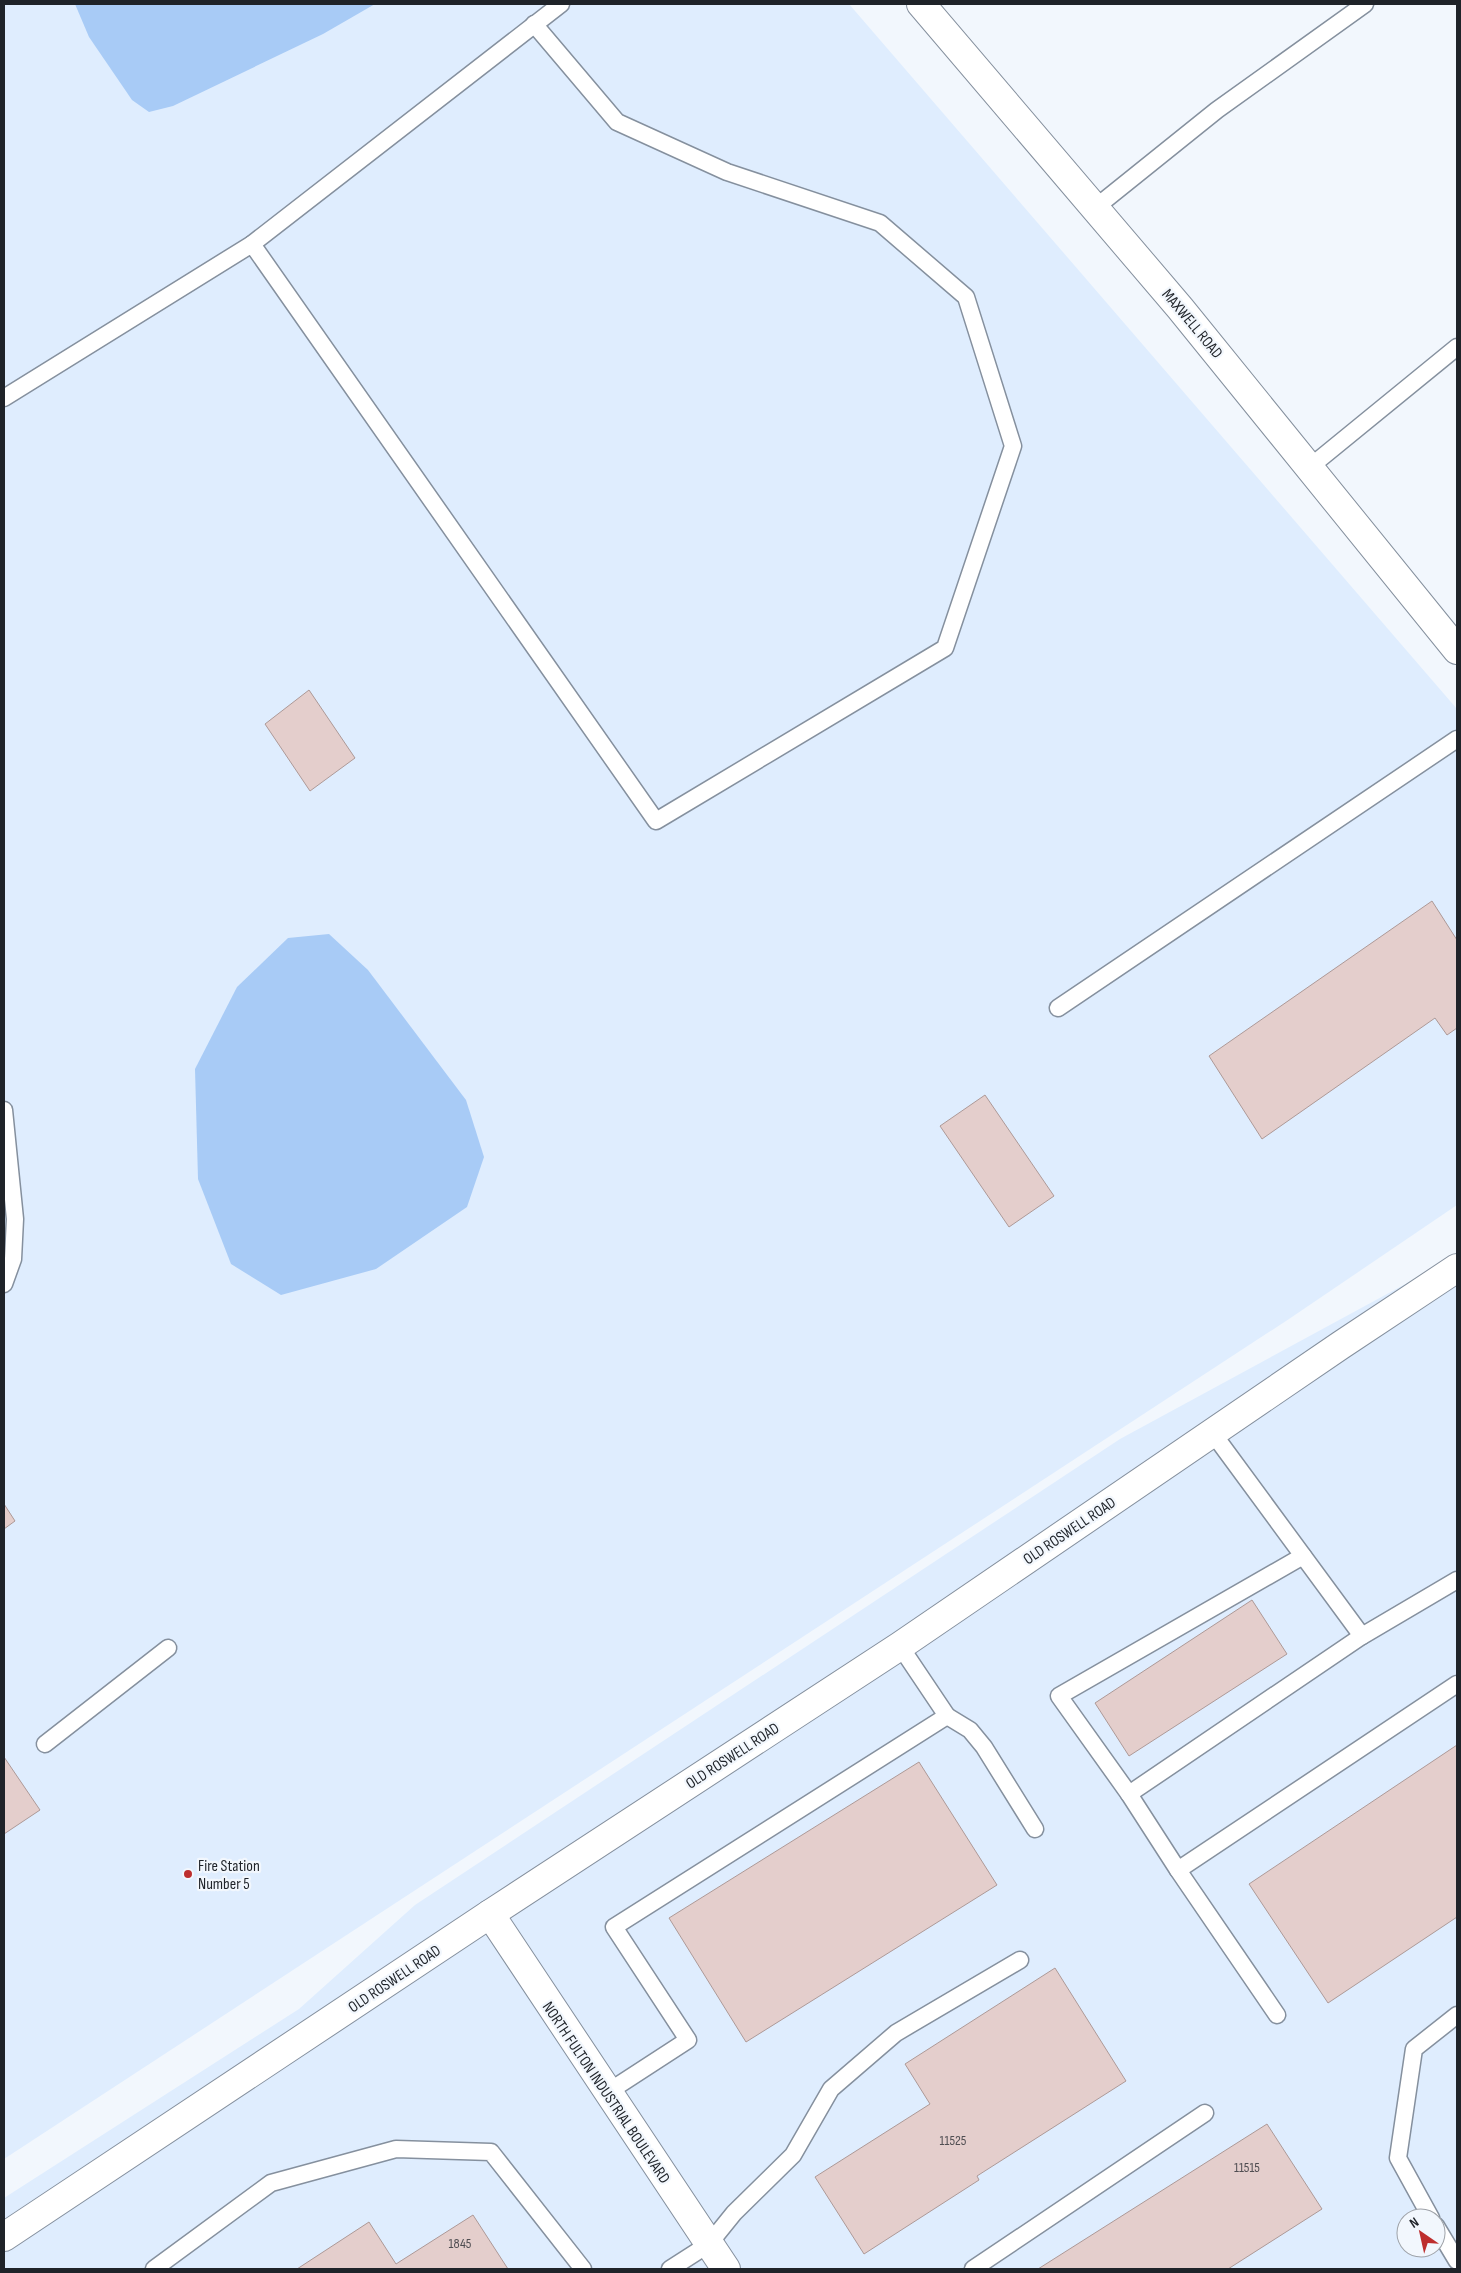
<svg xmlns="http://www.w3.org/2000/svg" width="1461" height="2273" viewBox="0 0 1461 2273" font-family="'Sofia Sans Condensed',sans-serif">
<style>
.built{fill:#dfedfe;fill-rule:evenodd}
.water{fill:#a8cbf6}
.building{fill:#e4cecc;stroke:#ad9997}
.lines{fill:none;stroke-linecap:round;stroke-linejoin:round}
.service-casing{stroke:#85909e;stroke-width:19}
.minor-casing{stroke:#85909e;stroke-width:30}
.tertiary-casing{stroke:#85909e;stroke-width:30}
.service{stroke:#fff;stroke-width:16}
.minor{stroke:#fff;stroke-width:28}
.tertiary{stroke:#fff;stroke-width:28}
.poi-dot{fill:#bd2e2e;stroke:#f2f7fd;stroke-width:2}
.labels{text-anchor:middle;stroke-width:4.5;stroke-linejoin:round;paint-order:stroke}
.number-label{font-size:14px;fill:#504e52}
.street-label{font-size:16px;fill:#1f2329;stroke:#f2f7fd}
.poi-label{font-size:16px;fill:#1f2329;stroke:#f2f7fd;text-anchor:start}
</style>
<rect width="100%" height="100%" fill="#f2f7fd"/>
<g class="built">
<polygon points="4,4 849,4 1457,709 1457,1205 1289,1319 4,2159"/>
<path d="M1457,1256V2269H4V2198L299,2009L415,1905L1120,1439ZM1406,2218H1436V2248H1406Z"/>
</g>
<g class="water">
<polygon points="75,4 375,4 323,34 173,106 149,112 132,100 89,37"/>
<polygon points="329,934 368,970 466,1100 484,1157 467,1207 376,1269 281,1295 231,1264 198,1179 195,1069 237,987 288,938"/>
</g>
<g class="building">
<polygon points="309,690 355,758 310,791 265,724"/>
<polygon points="1432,901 1457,940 1457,1028 1447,1035 1435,1018 1262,1139 1209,1056"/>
<polygon points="985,1095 1054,1196 1009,1227 940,1126"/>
<polygon points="4,1504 15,1521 4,1529"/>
<polygon points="1252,1600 1287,1654 1129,1756 1095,1703"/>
<polygon points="1457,1745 1457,1917 1328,2003 1249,1884"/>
<polygon points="4,1757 40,1810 4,1834"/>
<polygon points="919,1762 997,1885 746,2042 669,1918"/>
<polygon points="1055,1968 1126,2081 977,2176 979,2180 864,2254 815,2177 930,2104 905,2064"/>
<polygon points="1267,2124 1322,2209 1228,2269 1038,2269"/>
<polygon points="473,2215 508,2269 297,2269 369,2222 396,2264"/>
</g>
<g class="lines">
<g class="service-casing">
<g id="service">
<polyline points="1095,208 1217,110 1365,4"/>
<polyline points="252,244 561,4"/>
<polyline points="4,398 252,244 656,821 945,648 1013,446 966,297 880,223 727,172 617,122 534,24"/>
<polyline points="1310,467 1457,347"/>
<polyline points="1058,1008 1457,739"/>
<polyline points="4,1110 15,1219 13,1259 4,1284"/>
<polyline points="1212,1432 1362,1636 1457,1580"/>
<polyline points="1362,1636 1129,1794 1178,1870 1457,1684"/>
<polyline points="947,1716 970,1730 984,1747 1035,1829"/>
<polyline points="45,1744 168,1648"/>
<polyline points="1129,1794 1059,1696 1303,1556"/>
<polyline points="1178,1870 1277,2015"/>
<polyline points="608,2092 688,2040 614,1927 947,1716 900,1646"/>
<polyline points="1431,2218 1398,2158 1414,2049 1457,2015"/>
<polyline points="1436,2226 1457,2261"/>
<polyline points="154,2269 271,2183 396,2149 491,2152 583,2269"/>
<polyline points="670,2269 709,2244 734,2213 793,2155 831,2089 896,2033 1020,1960"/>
<polyline points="973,2269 1205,2113"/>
</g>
</g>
<g class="minor-casing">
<polyline id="minor" points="490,1914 726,2269"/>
</g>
<g class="tertiary-casing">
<g id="tertiary">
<polyline points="921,4 1180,308 1457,650"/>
<polyline points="4,2237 490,1914 900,1646 1341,1345 1457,1268"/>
</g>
</g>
<use href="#service" class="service"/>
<use href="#minor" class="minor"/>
<use href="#tertiary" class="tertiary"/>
</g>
<circle class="poi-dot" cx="188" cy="1874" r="5"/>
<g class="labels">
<g class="number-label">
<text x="953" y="2145">11525</text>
<text x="1247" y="2172">11515</text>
<text x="460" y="2248">1845</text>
</g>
<g class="street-label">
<text transform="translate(1193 323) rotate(50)" y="6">MAXWELL ROAD</text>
<text transform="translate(1069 1530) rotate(-34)" y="6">OLD ROSWELL ROAD</text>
<text transform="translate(732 1755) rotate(-33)" y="6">OLD ROSWELL ROAD</text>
<text transform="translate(394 1978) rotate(-34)" y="6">OLD ROSWELL ROAD</text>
<text transform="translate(607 2092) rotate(56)" y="6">NORTH FULTON INDUSTRIAL BOULEVARD</text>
</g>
<g class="poi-label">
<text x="198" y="1871">Fire Station<tspan x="198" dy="18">Number 5</tspan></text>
</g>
</g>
<rect width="1461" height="2273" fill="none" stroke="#1f2329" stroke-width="10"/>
<g transform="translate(1421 2233) rotate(326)"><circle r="24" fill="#f2f7fd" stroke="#9ea2a8"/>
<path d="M0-4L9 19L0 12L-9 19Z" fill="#bd2e2e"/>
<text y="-8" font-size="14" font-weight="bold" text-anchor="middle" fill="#1f2329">N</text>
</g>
</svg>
